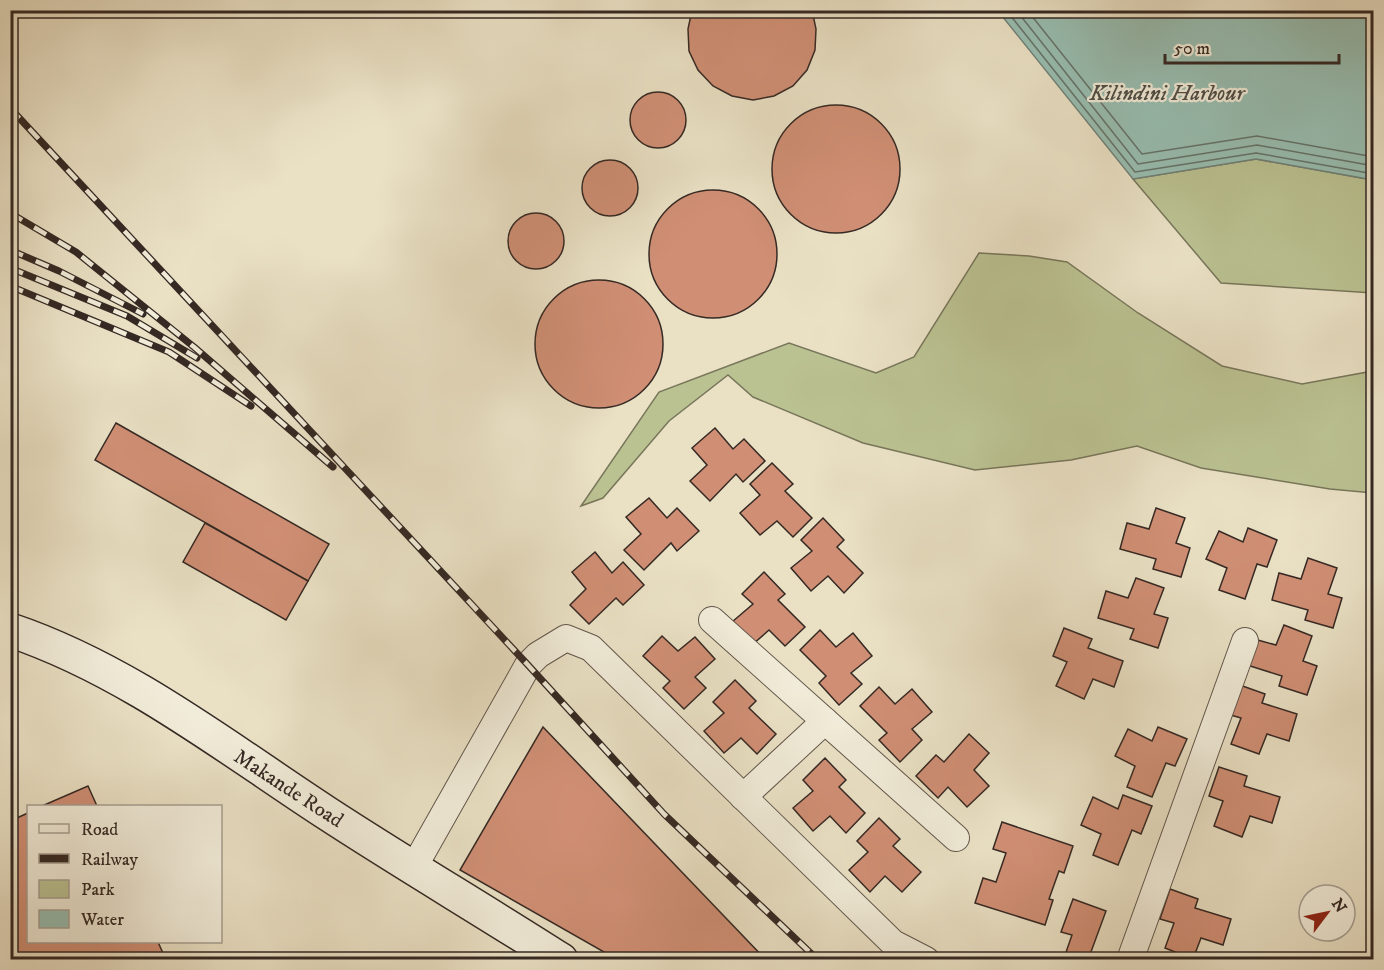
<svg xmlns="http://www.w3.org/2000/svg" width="1384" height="970" viewBox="0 0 1384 970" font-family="'IM FELL DW Pica',serif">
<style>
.green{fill:#bbc292;stroke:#78765b;stroke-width:1.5}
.water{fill:#98beb1;stroke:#708279;stroke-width:1.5}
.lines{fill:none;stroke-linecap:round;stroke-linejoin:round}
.shore{stroke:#66746a;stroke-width:1.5}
.building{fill:#d08f75;stroke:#352924;stroke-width:1.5}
.street-casing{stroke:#62574c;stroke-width:28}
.secondary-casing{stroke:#352924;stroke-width:36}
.street{stroke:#f1ecd9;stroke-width:26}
.secondary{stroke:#f1ecd9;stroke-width:33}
.rail-casing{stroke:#352924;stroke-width:7}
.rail{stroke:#f1ecd9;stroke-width:4.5;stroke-dasharray:14;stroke-linecap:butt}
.labels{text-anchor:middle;stroke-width:4.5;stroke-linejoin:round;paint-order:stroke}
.street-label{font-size:21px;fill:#352924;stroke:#f1ecd9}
.water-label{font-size:22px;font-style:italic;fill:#4e4e47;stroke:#f1ecd9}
</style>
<rect width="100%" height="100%" fill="#eae1c5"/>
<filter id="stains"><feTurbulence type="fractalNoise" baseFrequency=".00333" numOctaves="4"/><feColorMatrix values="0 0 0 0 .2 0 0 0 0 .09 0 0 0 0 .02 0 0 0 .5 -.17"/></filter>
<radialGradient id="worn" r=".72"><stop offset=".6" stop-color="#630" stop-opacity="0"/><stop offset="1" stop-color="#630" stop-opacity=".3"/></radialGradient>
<g class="green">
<polygon points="1256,159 1373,180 1373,293 1221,283 1133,179"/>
<polygon points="979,253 1029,256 1067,262 1138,313 1222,366 1302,384 1373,371 1373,493 1330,489 1201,468 1137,446 1071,460 975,470 863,443 753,397 728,375 669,421 603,498 581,506 659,392 789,343 876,373 914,357"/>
</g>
<polygon class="water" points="998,11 1373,11 1373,180 1256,159 1133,179"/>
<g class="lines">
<g class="shore">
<polyline points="1006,10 1135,172 1256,153 1374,174"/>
<polyline points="1016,10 1138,164 1257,145 1374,166"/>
<polyline points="1027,10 1142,154 1257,136 1374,157"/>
</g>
</g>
<g class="building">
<polygon points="692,10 812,10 816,29 815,50 807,70 793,86 774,96 753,100 732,96 713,86 698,70 689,51 688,29"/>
<circle cx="658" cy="120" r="28"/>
<circle cx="836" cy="169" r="64"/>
<circle cx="610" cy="188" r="28"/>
<circle cx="713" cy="254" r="64"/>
<circle cx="536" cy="241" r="28"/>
<circle cx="599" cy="344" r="64"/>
<polygon points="116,423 329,544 308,581 95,460"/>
<polygon points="715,428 733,449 744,439 765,461 743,482 736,474 710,501 690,481 707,465 692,448"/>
<polygon points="772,463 793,484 785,491 812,518 793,537 777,521 760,535 740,513 760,495 750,484"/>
<polygon points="649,498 667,518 677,508 699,531 677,551 671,543 644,570 624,550 641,534 626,517"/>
<polygon points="1156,508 1185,518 1176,543 1190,548 1181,577 1153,569 1156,559 1120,549 1127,523 1149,529"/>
<polygon points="823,518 844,540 837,547 863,573 844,593 828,576 811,591 791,568 812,551 801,540"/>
<polygon points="205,523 308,581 286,620 183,562"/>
<polygon points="1248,528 1277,540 1267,567 1257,564 1245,599 1219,590 1227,568 1206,559 1219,531 1243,542"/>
<polygon points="595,552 612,573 623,562 644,585 623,605 616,598 589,624 570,605 586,589 572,572"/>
<polygon points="1308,558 1337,568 1328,594 1342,598 1333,628 1305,620 1308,610 1272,600 1279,573 1301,579"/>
<polygon points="764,572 785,594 778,600 805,627 785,646 769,630 752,645 732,622 753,604 742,594"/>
<polygon points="1136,578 1164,588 1154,614 1168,618 1158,648 1130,639 1134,629 1098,618 1106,591 1128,598"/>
<polygon points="1284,625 1312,636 1303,661 1317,666 1307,695 1279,686 1282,676 1247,665 1254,639 1276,645"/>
<polygon points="1064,628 1092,639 1088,648 1123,661 1114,687 1093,679 1084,699 1056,686 1067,662 1053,656"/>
<polygon points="820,630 836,647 853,633 872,656 851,673 862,684 839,705 819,683 826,676 800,650"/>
<polygon points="662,636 678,651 695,637 715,659 695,677 706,688 684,709 663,688 670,681 643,656"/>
<polygon points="735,680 756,701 749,708 776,734 757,754 741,738 724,753 704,731 724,713 713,702"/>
<polygon points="1237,684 1265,694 1262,703 1297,714 1289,741 1267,734 1259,754 1231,744 1241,718 1227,714"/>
<polygon points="879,687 895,704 912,689 932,712 912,729 922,740 900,762 879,740 887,733 860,706"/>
<polygon points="543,727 766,960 618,960 460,870"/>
<polygon points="1158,727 1187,739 1175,766 1166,763 1152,797 1127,787 1135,766 1115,756 1128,729 1152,741"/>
<polygon points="969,734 989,753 974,770 989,786 967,807 948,787 938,798 916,776 936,755 944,762"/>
<polygon points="825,758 846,780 839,787 865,813 846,833 830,816 813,831 793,808 813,791 803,780"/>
<polygon points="1219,767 1247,776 1244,786 1280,797 1272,823 1250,816 1242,837 1214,826 1223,801 1209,796"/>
<polygon points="88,786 97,806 42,806"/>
<polygon points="1123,795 1152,806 1141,834 1132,830 1118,865 1093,855 1101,834 1081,825 1093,797 1118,809"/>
<polygon points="28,813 28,942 158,942 166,960 10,960 10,821"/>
<polygon points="879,818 900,839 893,846 921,872 902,892 885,876 870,892 849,870 868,852 857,841"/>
<polygon points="1002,822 1073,846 1064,873 1059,871 1049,899 1053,900 1045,925 975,903 983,878 996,882 1006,853 993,849"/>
<polygon points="1170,889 1198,899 1195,908 1231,919 1223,945 1201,938 1193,959 1165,948 1174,923 1160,919"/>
<polygon points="1073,899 1106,911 1088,960 1052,960 1053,954 1064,958 1072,935 1061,932"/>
</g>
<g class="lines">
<g class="street-casing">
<g id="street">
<polyline points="712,620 825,721"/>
<polyline points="743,797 825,721 956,838"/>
<polyline points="414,867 528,665 538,655 566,638 591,648 893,943 926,960"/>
<polyline points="1130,960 1245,641"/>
</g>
</g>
<g class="secondary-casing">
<path id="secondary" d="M10,630C126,669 224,746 325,812C403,863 483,910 561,960"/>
</g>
<use href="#street" class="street"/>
<use href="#secondary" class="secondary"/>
<g class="rail-casing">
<g id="rail">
<polyline points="10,108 528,665 664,814 818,960"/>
<polyline points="10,213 76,252 194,347 333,467"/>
<polyline points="10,250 59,271 143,314"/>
<polyline points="10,268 127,316 197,358"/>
<polyline points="10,286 169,352 251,406"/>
</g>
</g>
<use href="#rail" class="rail"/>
</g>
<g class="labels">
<g class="street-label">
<text transform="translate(289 788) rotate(33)" y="7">Makande Road</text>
</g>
<g class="water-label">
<text x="1167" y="100">Kilindini Harbour</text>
</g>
</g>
<rect width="1384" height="970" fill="none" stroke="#eae1c5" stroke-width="36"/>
<rect x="12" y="12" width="1360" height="946" fill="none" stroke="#352924" stroke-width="3"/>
<rect x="18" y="18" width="1348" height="934" fill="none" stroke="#352924" stroke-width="1.5"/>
<rect x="27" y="805" width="195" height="138" fill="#f1ecd9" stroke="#a69e91" stroke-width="1.5"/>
<rect x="39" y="824" width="30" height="9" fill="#f1ecd9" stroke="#a69e91" stroke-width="1.5"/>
<text x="81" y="835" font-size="18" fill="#352924">Road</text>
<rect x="39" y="854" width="30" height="9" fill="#352924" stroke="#a69e91" stroke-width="1.5"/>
<text x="81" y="865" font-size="18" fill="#352924">Railway</text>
<rect x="39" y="880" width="30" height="18" fill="#bbc292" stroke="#a69e91" stroke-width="1.5"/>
<text x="81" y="895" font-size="18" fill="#352924">Park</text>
<rect x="39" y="910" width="30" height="18" fill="#98beb1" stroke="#a69e91" stroke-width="1.5"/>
<text x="81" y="925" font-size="18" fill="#352924">Water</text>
<g transform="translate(1327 913) rotate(58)"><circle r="28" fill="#f1ecd9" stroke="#a69e91" stroke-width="1.5"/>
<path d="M0-4.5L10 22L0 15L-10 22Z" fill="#8f2418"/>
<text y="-9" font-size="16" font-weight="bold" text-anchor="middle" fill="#352924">N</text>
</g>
<path d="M1165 54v9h174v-9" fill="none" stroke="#352924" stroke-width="3"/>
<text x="1174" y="54" font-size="18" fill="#352924" stroke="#f1ecd9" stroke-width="4.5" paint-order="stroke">50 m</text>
<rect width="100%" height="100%" filter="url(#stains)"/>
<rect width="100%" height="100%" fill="url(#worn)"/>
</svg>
